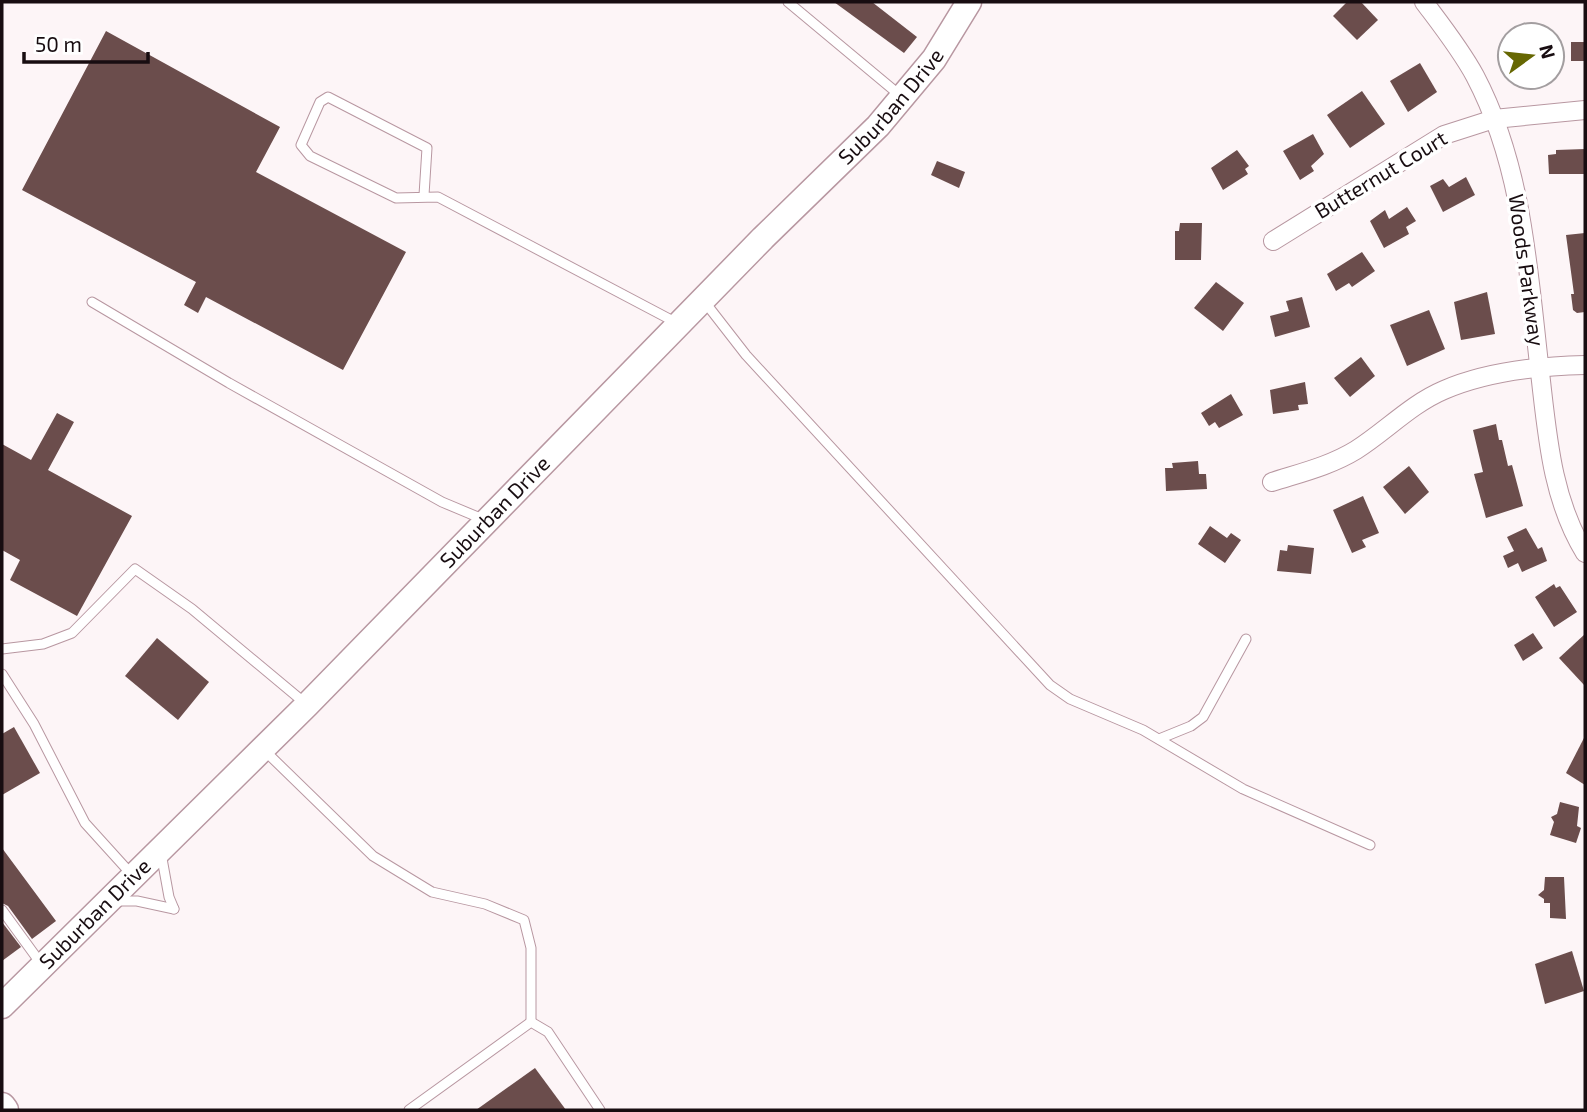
<svg xmlns="http://www.w3.org/2000/svg" width="1587" height="1112" viewBox="0 0 1587 1112" font-family="'Exo 2',sans-serif">
<style>
.building{fill:#6b4d4c}
.lines{fill:none;stroke-linecap:round;stroke-linejoin:round}
.service-casing{stroke:#b897a1;stroke-width:11}
.minor-casing{stroke:#b897a1;stroke-width:20}
.secondary-casing{stroke:#b897a1;stroke-width:27}
.primary-casing{stroke:#b897a1;stroke-width:29}
.service{stroke:#fff;stroke-width:9}
.minor{stroke:#fff;stroke-width:18}
.secondary{stroke:#fff;stroke-width:24}
.primary{stroke:#fff;stroke-width:26}
.labels{text-anchor:middle;stroke-width:7;stroke-linejoin:round;paint-order:stroke}
.street-label{font-size:21px;fill:#180d11;stroke:#fff}
</style>
<rect width="100%" height="100%" fill="#fdf5f7"/>
<g class="building">
<polygon points="834,2 872,2 917,37 904,53"/>
<polygon points="1347,2 1361,2 1378,20 1357,40 1333,16"/>
<polygon points="106,31 280,127 256,172 406,252 343,370 206,297 198,313 184,305 196,282 22,190"/>
<rect x="1571" y="42" width="14" height="19"/>
<polygon points="1420,63 1437,92 1408,112 1390,81"/>
<polygon points="1362,91 1385,124 1350,148 1327,115"/>
<polygon points="1313,134 1324,154 1311,166 1314,171 1300,180 1283,151"/>
<polygon points="1585,149 1585,174 1549,174 1548,155 1556,154 1556,150"/>
<polygon points="1237,150 1249,166 1245,169 1248,174 1223,190 1211,168"/>
<polygon points="937,161 965,172 959,188 931,175"/>
<polygon points="1466,177 1475,195 1443,212 1430,186 1443,179 1449,187"/>
<polygon points="1407,207 1416,221 1406,227 1409,234 1384,248 1370,221 1385,210 1389,219"/>
<polygon points="1180,223 1202,223 1201,260 1175,260 1175,231 1179,231"/>
<polygon points="1585,233 1585,312 1577,313 1573,310 1571,294 1574,294 1566,235"/>
<polygon points="1362,252 1375,271 1352,287 1349,283 1336,291 1327,274"/>
<polygon points="1216,282 1244,303 1223,331 1194,308"/>
<polygon points="1487,292 1495,334 1461,340 1454,302"/>
<polygon points="1302,297 1310,327 1275,337 1270,316 1289,311 1286,301"/>
<polygon points="1429,310 1445,349 1407,366 1390,325"/>
<polygon points="1361,357 1375,376 1350,397 1334,378"/>
<polygon points="1305,382 1308,404 1298,405 1299,410 1273,414 1270,390"/>
<polygon points="1231,394 1243,415 1219,428 1215,422 1209,426 1201,413"/>
<polygon points="57,413 74,422 48,470 132,516 77,616 10,580 20,560 2,550 2,444 31,460"/>
<polygon points="1496,424 1499,440 1502,440 1508,466 1512,465 1523,506 1486,518 1474,474 1483,472 1473,430"/>
<polygon points="1198,461 1199,474 1206,474 1207,489 1166,491 1165,468 1173,468 1172,463"/>
<polygon points="1409,466 1429,492 1405,514 1383,487"/>
<polygon points="1363,496 1379,533 1362,540 1366,547 1352,553 1333,510"/>
<polygon points="1210,526 1227,538 1231,533 1241,540 1225,563 1198,544"/>
<polygon points="1526,528 1538,549 1542,547 1547,561 1522,572 1518,563 1508,568 1503,556 1514,551 1507,537"/>
<polygon points="1288,545 1314,548 1311,574 1277,571 1280,550 1287,551"/>
<polygon points="1554,584 1556,588 1560,586 1577,612 1554,627 1535,597"/>
<polygon points="1533,633 1543,648 1523,661 1514,645"/>
<polygon points="1585,634 1585,686 1559,658"/>
<polygon points="157,638 209,682 178,720 125,676"/>
<polygon points="14,727 40,773 2,795 2,734"/>
<polygon points="1585,736 1585,785 1566,773"/>
<polygon points="1560,802 1579,807 1577,826 1581,828 1576,843 1550,835 1554,822 1551,817 1557,814"/>
<polygon points="2,848 56,921 32,939 8,906 2,903"/>
<polygon points="1545,877 1564,877 1566,919 1550,918 1550,903 1544,903 1544,899 1538,895 1544,890"/>
<polygon points="2,922 21,947 2,961"/>
<polygon points="1572,951 1584,991 1545,1004 1535,964"/>
<polygon points="535,1068 566,1110 476,1110"/>
</g>
<g class="lines">
<g class="service-casing">
<g id="service">
<polyline points="788,2 902,97"/>
<polyline points="424,195 427,148 328,97 320,102 301,145 310,156 396,198 438,197 677,323"/>
<polyline points="704,301 746,355 1050,685 1070,699 1143,730 1243,789 1370,845"/>
<polyline points="92,302 229,383 442,502 485,520"/>
<polyline points="2,649 43,644 72,633 135,569 192,609 306,704"/>
<polyline points="2,674 34,724 85,823 133,876"/>
<polyline points="1159,739 1191,726 1203,717 1246,639"/>
<polyline points="263,749 373,856 432,892 485,904 524,920 531,948 531,1022"/>
<polyline points="161,853 169,897 174,909"/>
<polyline points="114,901 137,901 174,909"/>
<polyline points="2,910 42,965"/>
<polyline points="409,1110 531,1022 548,1032 600,1110"/>
</g>
</g>
<g class="minor-casing">
<g id="minor">
<path d="M1424,2C1442,26 1461,50 1475,76C1522,165 1528,267 1539,364C1547,429 1550,496 1585,553"/>
<polyline points="1273,241 1444,135 1494,119 1585,110"/>
<path d="M1272,482C1300,473 1330,466 1356,450C1386,431 1411,404 1444,390C1488,371 1538,366 1585,365"/>
</g>
</g>
<g class="secondary-casing">
<g id="secondary">
<path id="s1" d="M2,1006L307,705L763,238L878,126L934,59L969,2"/>
</g>
</g>
<g class="primary-casing">
<polyline id="primary" points="2,1106 5,1110"/>
</g>
<use href="#service" class="service"/>
<use href="#minor" class="minor"/>
<use href="#secondary" class="secondary"/>
<use href="#primary" class="primary"/>
</g>
<g class="labels">
<g class="street-label">
<text dy="7" stroke="none"><textPath href="#s1" startOffset="1265">Suburban Drive</textPath></text>
<text transform="translate(1381 175) rotate(-31)" y="7">Butternut Court</text>
<text transform="translate(1526 270) rotate(82)" y="7">Woods Parkway</text>
<text dy="7" stroke="none"><textPath href="#s1" startOffset="698">Suburban Drive</textPath></text>
<text dy="7" stroke="none"><textPath href="#s1" startOffset="131">Suburban Drive</textPath></text>
</g>
</g>
<rect width="1587" height="1112" fill="none" stroke="#180d11" stroke-width="7"/>
<g transform="translate(1531 56) rotate(75)"><circle r="33" fill="#ffffff" stroke="#a39ea0" stroke-width="2"/>
<path d="M0-5L12 26L0 18L-12 26Z" fill="#666702"/>
<text y="-10" font-size="19" font-weight="bold" text-anchor="middle" fill="#180d11">N</text>
</g>
<path d="M24 52v10h124v-10" fill="none" stroke="#180d11" stroke-width="3.5"/>
<text x="35" y="52" font-size="21" fill="#180d11" stroke="#ffffff" stroke-width="5" paint-order="stroke">50 m</text>
</svg>
